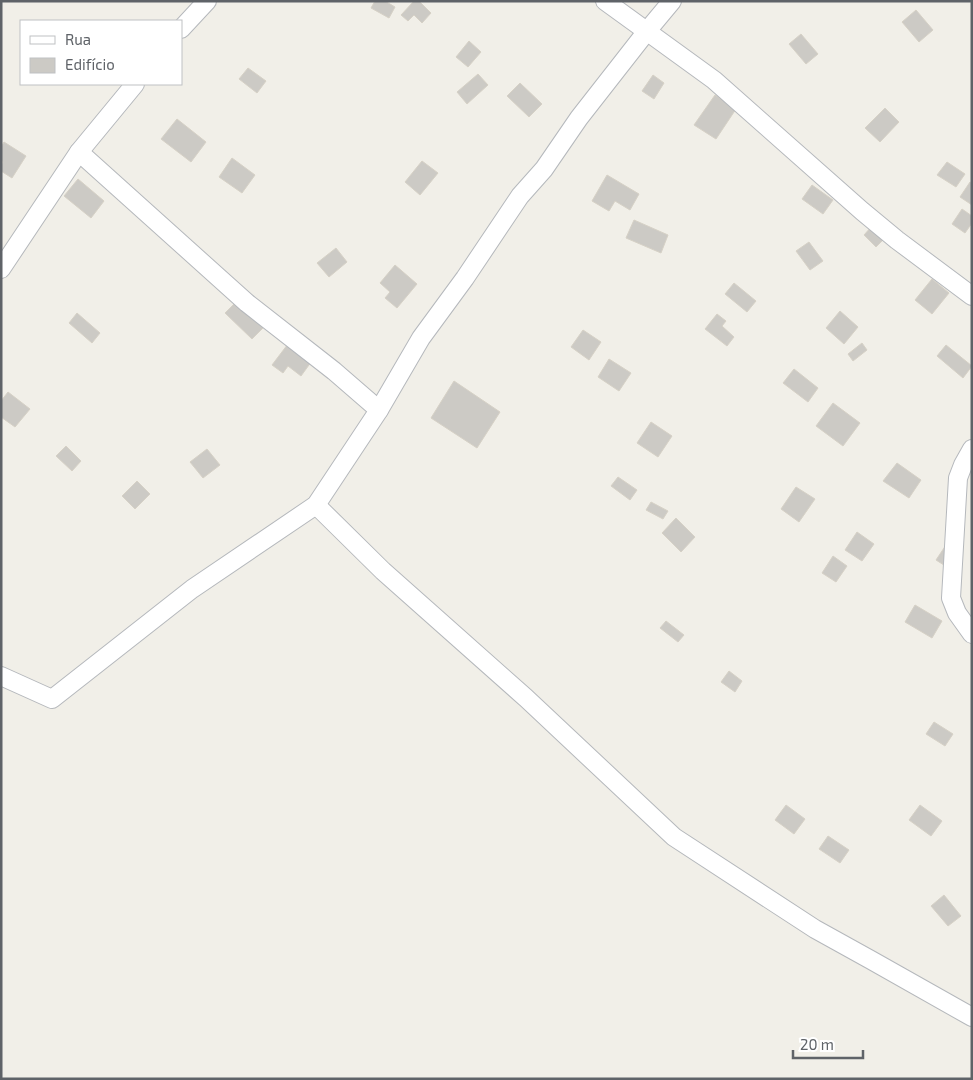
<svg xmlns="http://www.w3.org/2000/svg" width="973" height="1080" viewBox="0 0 973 1080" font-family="'Exo 2',sans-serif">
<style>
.building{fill:#cccac5;stroke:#d6d1c6}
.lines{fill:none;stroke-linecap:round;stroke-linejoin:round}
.minor-casing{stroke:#b5b8bc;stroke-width:20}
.minor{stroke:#fff;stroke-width:18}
</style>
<rect width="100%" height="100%" fill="#f1efe8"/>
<g class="building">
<polygon points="375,1 385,1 395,7 389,18 371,8"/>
<polygon points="414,1 419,1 431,13 422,23 414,15 408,21 401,15"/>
<polygon points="916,10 933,30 919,42 902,22"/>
<polygon points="801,34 818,54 806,64 789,44"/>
<polygon points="469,41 481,52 468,67 456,57"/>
<polygon points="248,68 266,81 257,93 239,79"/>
<polygon points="478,74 488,85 467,104 457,92"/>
<polygon points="653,75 664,83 654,99 642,91"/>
<polygon points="520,83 542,104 529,117 507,96"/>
<polygon points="715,95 736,109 716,139 694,125"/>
<polygon points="885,108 899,122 880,142 865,128"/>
<polygon points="177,119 206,142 191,162 161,139"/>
<polygon points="4,142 26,156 12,178 1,171 1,165 3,162 1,160 1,147"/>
<polygon points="232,158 255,175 242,193 219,177"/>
<polygon points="422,161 438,173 420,195 405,182"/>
<polygon points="947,162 965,174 956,187 937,175"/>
<polygon points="607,175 639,194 630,210 615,201 609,211 592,201"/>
<polygon points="78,179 104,201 91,218 64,196"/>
<polygon points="970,182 972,183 972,205 960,197"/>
<polygon points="812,185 833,200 823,214 802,199"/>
<polygon points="962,209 972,216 972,223 965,233 952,224"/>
<polygon points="634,220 668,235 661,253 626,238"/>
<polygon points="872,226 885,238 876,247 864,235"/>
<polygon points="809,242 823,261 810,270 796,251"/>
<polygon points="336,248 347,262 329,277 317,263"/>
<polygon points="395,265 417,284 397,308 385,298 390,292 380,283"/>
<polygon points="932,279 949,293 932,314 915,300"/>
<polygon points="734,283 756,301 747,312 725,294"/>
<polygon points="240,298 267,324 252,339 225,313"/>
<polygon points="840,311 858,327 844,344 826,328"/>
<polygon points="77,313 100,333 92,343 69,323"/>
<polygon points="717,314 726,321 722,326 734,337 727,346 705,329"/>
<polygon points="583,330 601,342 589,360 571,347"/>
<polygon points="291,340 314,358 301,376 288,366 283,373 272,365"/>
<polygon points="862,343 867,350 853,361 848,354"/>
<polygon points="946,345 972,366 963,378 937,356"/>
<polygon points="609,359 631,373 619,391 598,377"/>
<polygon points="794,369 818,388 808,402 783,383"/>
<polygon points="454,381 500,412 477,448 431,418"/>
<polygon points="8,392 30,409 15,427 1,417 1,401"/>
<polygon points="833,403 860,423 843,446 816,426"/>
<polygon points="651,422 672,436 658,457 637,443"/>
<polygon points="66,446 81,461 72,471 56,456"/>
<polygon points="207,449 220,465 203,478 190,462"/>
<polygon points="897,463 921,480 909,498 883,481"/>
<polygon points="618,477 637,490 630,500 611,486"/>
<polygon points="137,481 150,494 135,509 122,496"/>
<polygon points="796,487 815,499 799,522 781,509"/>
<polygon points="651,502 668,511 663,519 646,510"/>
<polygon points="676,518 695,537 681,552 662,533"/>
<polygon points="857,532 874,544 862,561 845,550"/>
<polygon points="946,545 947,567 936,560"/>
<polygon points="833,556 847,566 836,582 822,573"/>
<polygon points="915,605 942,621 932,638 905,622"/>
<polygon points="666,621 684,635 678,642 660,628"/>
<polygon points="729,671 742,681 735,692 721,682"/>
<polygon points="934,722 953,734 945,746 926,734"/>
<polygon points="786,805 805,819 794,834 775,820"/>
<polygon points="920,805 942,821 931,836 909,820"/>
<polygon points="828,836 849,850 840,863 819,849"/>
<polygon points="944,895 961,916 948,926 931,906"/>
</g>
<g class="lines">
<g class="minor-casing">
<g id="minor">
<polyline points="605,1 714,80 862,211 897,240 972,296"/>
<polyline points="181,29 207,1"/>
<polyline points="79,152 247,303 334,371 379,410"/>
<polyline points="1,269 79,152 135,84"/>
<polyline points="972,449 963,465 958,478 951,598 957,613 972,634"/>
<polyline points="316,505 383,571 526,698 674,837 815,929 871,960 972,1017"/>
<polyline points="1,676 52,699 192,589 316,505 379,410 421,338 465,278 520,196 544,169 579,118 647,31 672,1"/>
</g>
</g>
<use href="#minor" class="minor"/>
</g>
<rect width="973" height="1080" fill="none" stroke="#5f6368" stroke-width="5"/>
<rect x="20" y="20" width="162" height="65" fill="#ffffff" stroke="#bfc1c3"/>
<rect x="30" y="36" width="25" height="8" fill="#ffffff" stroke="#bfc1c3"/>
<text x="65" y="45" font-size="15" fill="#5f6368">Rua</text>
<rect x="30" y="58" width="25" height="15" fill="#cccac5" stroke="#bfc1c3"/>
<text x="65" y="70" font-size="15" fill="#5f6368">Edifício</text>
<path d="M793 1050v8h70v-8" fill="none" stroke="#5f6368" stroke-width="2.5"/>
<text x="800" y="1050" font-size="15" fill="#5f6368" stroke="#ffffff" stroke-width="4" paint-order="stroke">20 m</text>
</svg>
